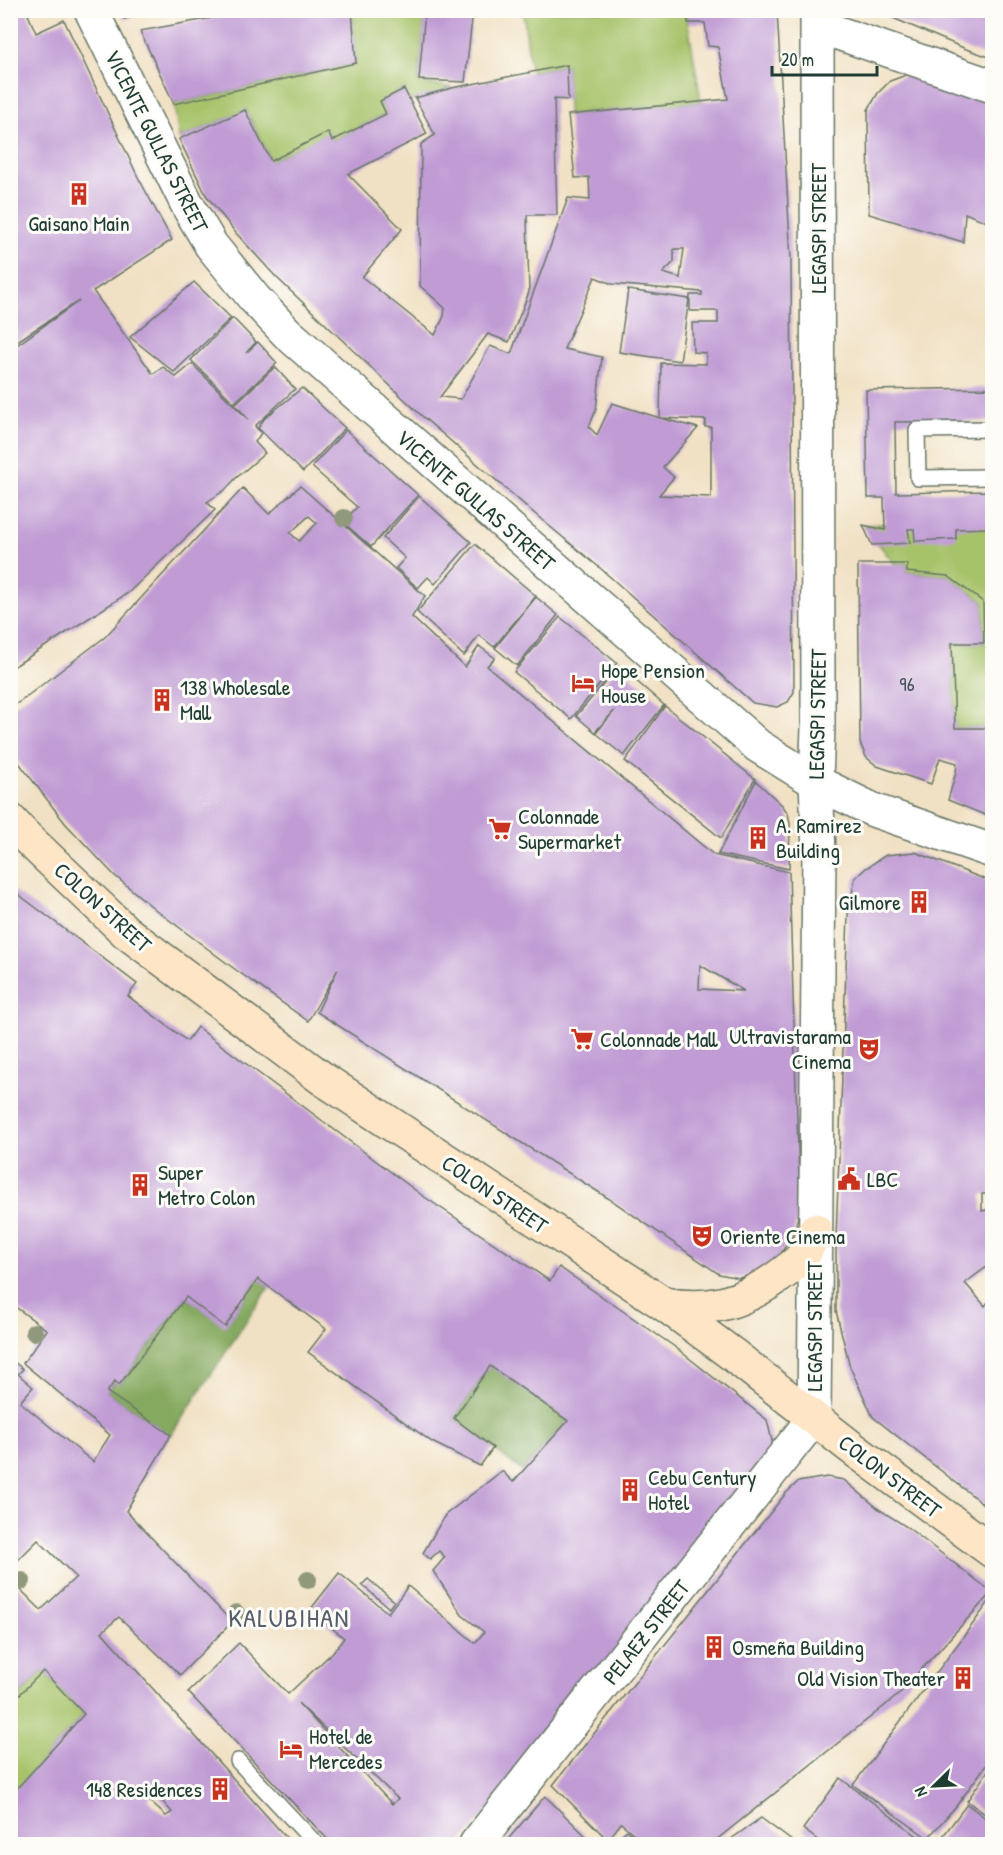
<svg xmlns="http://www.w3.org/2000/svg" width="1003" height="1855" viewBox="0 0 1003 1855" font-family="'Patrick Hand',sans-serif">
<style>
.green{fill:#a7c36a;stroke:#63804f;stroke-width:1.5}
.forest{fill:#85a95e;stroke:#527349;stroke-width:1.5}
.building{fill:#c09bd4;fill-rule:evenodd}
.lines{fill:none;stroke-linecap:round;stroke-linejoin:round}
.service-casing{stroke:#687666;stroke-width:18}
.tertiary-casing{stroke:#687666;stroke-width:36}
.secondary-casing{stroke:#687666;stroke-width:36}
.service{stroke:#fff;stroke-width:15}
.tertiary{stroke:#fff;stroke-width:33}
.secondary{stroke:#fee5c5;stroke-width:33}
.tree{fill:#90997c}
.labels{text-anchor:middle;stroke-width:6;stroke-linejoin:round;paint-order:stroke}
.number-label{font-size:20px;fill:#47545c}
.street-label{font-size:22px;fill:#1f3d34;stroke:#fdfcf7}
.poi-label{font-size:22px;fill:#1f3d34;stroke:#fdfcf7;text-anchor:start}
.quarter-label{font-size:26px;letter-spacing:1.5px;fill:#575e6c;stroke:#fdfcf7}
</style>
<rect width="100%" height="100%" fill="#fdfcf7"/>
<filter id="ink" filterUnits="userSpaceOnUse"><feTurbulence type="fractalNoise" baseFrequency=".0167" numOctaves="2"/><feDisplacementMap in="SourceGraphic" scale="12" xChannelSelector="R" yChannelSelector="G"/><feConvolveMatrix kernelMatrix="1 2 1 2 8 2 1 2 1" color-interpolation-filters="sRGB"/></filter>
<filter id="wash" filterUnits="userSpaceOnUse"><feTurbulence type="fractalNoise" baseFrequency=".008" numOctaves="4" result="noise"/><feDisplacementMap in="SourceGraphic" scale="24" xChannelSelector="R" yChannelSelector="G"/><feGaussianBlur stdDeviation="1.35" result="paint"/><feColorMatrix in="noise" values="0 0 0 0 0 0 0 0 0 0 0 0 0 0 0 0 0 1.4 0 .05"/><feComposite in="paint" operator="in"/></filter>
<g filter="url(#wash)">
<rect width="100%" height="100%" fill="#f1e1c4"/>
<g class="green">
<polygon points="352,11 426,11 418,82 452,88 410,101 404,89 380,101 386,114 332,141 328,133 271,161 246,110 179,139 174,104 356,63"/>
<polygon points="523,11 686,11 701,102 568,115 567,65 531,72"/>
<polygon points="984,521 992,538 992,728 955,728 952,643 984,643 983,602 948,576 907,572 907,564 895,564 863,525"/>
<polygon points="43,1671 84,1714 11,1796 11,1704"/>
</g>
<g class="forest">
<polygon points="258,1279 269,1287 171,1435 107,1392 115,1381 120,1384 186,1297 225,1326"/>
<polygon points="490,1366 568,1421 522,1471 454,1418"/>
</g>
<g id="blocks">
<g class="building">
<polygon points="10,10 26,10 36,33 64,20 138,177 172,240 93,291 153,374 163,367 176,377 192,364 248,419 235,404 275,367 295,389 255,426 261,433 255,442 265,453 236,478 225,490 207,502 215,510 128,593 10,669 10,350 79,301 10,346"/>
<polygon points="120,10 155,10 155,11 124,19"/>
<polygon points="222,10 352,10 356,63 174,104 140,31 212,18 222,15"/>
<polygon points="425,10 473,10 465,82 419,80"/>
<path d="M688,10H777L791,260L794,692L788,702L777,707L753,703L600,568L542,520L423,417L276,277L235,232L206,195L179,139L245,110L271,161L328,132L332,141L386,114L380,101L404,89L427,134L348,174L402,229L362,277L435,335L444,316L445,308L420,286L421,144L435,135L415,98L452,88L567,65L568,100L554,99L557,215H527L529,292L509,342L488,334L440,397L461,399L490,346L511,354L568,198L590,200L589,177L575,178L568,115L728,99L718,47L708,46L705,23H688ZM674,249H684L680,278L663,273L674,262ZM595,277L612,284L702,292V295H690V311H718V323H692L693,352L706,353V364L661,363L660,418L612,403L597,435L589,427L596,410L602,357L564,349ZM660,418L706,420L705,427H711V497L659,495L674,477L663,467L698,428Z"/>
<polygon points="874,10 992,10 992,58 966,49"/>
<polygon points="918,74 992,100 992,224 965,213 963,242 869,214 868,110 878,93 890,81 906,75"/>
<polygon points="194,282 231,318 174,372 130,337"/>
<polygon points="628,290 689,299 680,361 619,352"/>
<polygon points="233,318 256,342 246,353 258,342 277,363 234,403 191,360"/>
<polygon points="302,388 345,428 303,472 258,428 264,419"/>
<polygon points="992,388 992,421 895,422 896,493 992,491 992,528 956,529 956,539 915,541 914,529 908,529 910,543 872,545 863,525 885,530 884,498 868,498 866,390"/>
<polygon points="346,430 418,495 371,547 343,522 357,507 313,468 313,465"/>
<path d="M300,486L425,596L412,617L465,667L479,646L495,658L487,666L714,855L789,872L800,1210L793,1234L777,1260L759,1273L739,1278L719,1274L614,1202L317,1012L338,969L308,1021L236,970L156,910L114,875L65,823L10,751V709L105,637L243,488L269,514ZM309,516L317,523L299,541L290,533ZM700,965L744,991L699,989Z"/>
<polygon points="419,496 471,542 435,584 428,577 418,588 396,568 405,558 383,538"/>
<polygon points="475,544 536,596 494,647 479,635 464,656 417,612"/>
<polygon points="858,564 907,564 907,572 948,576 983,602 984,643 952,643 955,728 992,728 992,818 948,800 956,772 957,763 940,758 931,784 877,766 866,757 860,743"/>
<polygon points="536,597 558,615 517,666 495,648"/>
<polygon points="560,617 617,663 571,719 514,672"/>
<polygon points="619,666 664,705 624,756 596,733 615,710 595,732 576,716"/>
<polygon points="665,706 755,779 721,838 625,761"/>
<polygon points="756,781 782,805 788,813 790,823 789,869 718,854"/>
<polygon points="915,852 992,882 992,1194 982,1194 982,1211 992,1209 992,1263 965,1283 985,1306 992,1297 992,1511 873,1417 850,1367 836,1311 836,1238 848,915 855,878 866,868 886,855"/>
<path d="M10,888L137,984L128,996L187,1041L197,1027L423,1196L550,1281L559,1267L675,1347L767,1420L774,1449L493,1805L459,1844H332L188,1692L239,1643L288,1694L332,1653L344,1638L310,1610L339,1573L388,1613L408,1586L475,1643L484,1632L462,1615L433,1571L445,1557L439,1551L430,1559L423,1553L445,1515L502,1471L513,1482L568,1421L490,1366L454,1418L493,1448L480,1466L432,1442L308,1352L326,1329L258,1279L225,1327L186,1297L119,1385L115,1381L107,1392L171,1435L126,1511L232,1622L180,1675L119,1617L102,1632L292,1844H10V1796L84,1714L43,1671L10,1704V1579L41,1610L76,1577L38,1540L10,1568V1359L23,1369L18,1374L33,1387L20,1402L93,1462L110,1435L23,1363L47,1330L10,1303ZM298,1703L398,1799L392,1804ZM154,1792L172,1812L166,1816L147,1799Z"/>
<polygon points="827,1477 844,1480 880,1510 907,1527 992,1592 897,1696 711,1844 646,1844 621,1823 608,1840 553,1785 786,1493 798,1482"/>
<polygon points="368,1579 394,1601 389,1608 362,1585"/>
<polygon points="992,1598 992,1757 957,1805 928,1838 853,1785"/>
<polygon points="992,1765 992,1819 967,1801"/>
<polygon points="840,1778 928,1844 823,1844 803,1829"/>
<polygon points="545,1796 594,1844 504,1844"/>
<polygon points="967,1804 992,1823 992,1844 937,1844"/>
<polygon points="761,1818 796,1844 724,1844"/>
<polygon points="627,1830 641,1844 610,1844"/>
</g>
</g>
</g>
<g filter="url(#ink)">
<use href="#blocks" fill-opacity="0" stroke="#687666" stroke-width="1.5"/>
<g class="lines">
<g class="service-casing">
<g id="service">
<polyline points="992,429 917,430 918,478 992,477"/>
<polyline points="238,1761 316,1844"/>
</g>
</g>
<g class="tertiary-casing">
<g id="tertiary">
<polyline points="91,10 188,206 211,245 254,298 287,333 758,746 816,782 873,810 992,851"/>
<polyline points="818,26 992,86"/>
<polyline points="476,1844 814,1418 819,852 816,782 818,727 817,10"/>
</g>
</g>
<g class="secondary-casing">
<g id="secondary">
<polyline points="10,820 25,836 126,932 323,1079 664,1304 732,1354 852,1448 992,1551"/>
<path d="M664,1304C710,1312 740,1303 778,1277C786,1271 797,1264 803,1256C808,1248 811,1238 815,1230"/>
</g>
</g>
<use href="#service" class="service"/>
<use href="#tertiary" class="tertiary"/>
<use href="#secondary" class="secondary"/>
</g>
<g class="tree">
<circle cx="344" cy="518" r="9"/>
<circle cx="34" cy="1332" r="9"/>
<circle cx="308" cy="1580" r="9"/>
<circle cx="22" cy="1581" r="9"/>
<circle cx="236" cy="1613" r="9"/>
</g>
</g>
<defs>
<g id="building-bare" transform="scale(1.8)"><path d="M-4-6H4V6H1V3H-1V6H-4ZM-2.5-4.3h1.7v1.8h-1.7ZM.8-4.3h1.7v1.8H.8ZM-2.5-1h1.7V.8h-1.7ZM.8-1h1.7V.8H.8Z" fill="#c8321e" stroke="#fdfcf7" stroke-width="2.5" paint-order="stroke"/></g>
<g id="hotel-bare" transform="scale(1.8)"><path d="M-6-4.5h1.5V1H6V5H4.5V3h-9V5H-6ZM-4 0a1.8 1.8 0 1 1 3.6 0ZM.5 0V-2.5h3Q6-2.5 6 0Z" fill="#c8321e" stroke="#fdfcf7" stroke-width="2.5" paint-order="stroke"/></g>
<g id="supermarket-bare" transform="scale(1.8)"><path d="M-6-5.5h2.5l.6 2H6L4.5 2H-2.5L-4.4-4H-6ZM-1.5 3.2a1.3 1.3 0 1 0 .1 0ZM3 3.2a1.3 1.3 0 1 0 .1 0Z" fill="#c8321e" stroke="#fdfcf7" stroke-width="2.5" paint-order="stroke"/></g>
<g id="theatre-bare" transform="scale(1.8)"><path d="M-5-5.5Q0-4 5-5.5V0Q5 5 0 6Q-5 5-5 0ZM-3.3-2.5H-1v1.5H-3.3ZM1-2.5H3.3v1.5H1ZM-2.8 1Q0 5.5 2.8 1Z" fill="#c8321e" stroke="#fdfcf7" stroke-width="2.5" paint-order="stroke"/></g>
<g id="civic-bare" transform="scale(1.8)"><path d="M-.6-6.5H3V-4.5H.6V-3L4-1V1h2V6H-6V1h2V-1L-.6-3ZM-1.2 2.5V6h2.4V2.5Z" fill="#c8321e" stroke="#fdfcf7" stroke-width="2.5" paint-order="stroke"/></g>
</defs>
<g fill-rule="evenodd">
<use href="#building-bare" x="79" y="194"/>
<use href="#hotel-bare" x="583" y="683"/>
<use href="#building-bare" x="162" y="700"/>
<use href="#supermarket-bare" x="500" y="829"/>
<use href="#building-bare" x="758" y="838"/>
<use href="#building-bare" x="919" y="902"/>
<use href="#supermarket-bare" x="582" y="1039"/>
<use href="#theatre-bare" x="869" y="1049"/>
<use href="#civic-bare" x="849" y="1179"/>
<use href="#building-bare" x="140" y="1185"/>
<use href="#theatre-bare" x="702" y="1236"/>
<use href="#building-bare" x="630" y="1490"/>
<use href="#building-bare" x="714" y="1647"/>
<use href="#building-bare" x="963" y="1678"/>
<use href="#hotel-bare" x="291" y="1749"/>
<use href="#building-bare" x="220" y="1789"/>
</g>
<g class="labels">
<g class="number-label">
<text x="907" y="691">96</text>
</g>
<g class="street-label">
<text transform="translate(157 141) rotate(63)" y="8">VICENTE GULLAS STREET</text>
<text transform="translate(818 228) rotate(-90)" y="8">LEGASPI STREET</text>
<text transform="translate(476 500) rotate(41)" y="8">VICENTE GULLAS STREET</text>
<text transform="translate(817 714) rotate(-89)" y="8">LEGASPI STREET</text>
<text transform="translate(103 907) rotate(42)" y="8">COLON STREET</text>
<text transform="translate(495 1194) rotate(34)" y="8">COLON STREET</text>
<text transform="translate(814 1326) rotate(-90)" y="8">LEGASPI STREET</text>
<text transform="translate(890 1476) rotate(37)" y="8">COLON STREET</text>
<text transform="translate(646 1632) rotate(-52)" y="8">PELAEZ STREET</text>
</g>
<g class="poi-label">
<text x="79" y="231" text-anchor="middle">Gaisano Main</text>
<text x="601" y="678">Hope Pension<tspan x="601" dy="25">House</tspan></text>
<text x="180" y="695">138 Wholesale<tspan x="180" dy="25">Mall</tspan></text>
<text x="518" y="824">Colonnade<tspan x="518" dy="25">Supermarket</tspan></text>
<text x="776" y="833">A. Ramirez<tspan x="776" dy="25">Building</tspan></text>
<text x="901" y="910" text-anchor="end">Gilmore</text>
<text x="851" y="1044" text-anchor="end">Ultravistarama<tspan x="851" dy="25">Cinema</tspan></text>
<text x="600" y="1047">Colonnade Mall</text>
<text x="158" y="1180">Super<tspan x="158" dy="25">Metro Colon</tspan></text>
<text x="867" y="1187">LBC</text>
<text x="720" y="1244">Oriente Cinema</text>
<text x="648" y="1485">Cebu Century<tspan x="648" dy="25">Hotel</tspan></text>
<text x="732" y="1655">Osmeña Building</text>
<text x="945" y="1686" text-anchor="end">Old Vision Theater</text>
<text x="309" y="1744">Hotel de<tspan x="309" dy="25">Mercedes</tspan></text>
<text x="202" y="1797" text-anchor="end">148 Residences</text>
</g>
<g class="quarter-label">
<text x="289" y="1627">KALUBIHAN</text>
</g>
</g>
<rect width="1003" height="1855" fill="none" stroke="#fdfcf7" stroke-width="36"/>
<g transform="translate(934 1786) rotate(246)" stroke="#fdfcf7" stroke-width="4.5" paint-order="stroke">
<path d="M0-4.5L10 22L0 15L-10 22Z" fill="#1f3d34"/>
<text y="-9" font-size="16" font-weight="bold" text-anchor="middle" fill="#1f3d34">N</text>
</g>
<path d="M772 66v9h105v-9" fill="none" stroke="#1f3d34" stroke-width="3"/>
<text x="781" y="66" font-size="18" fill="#1f3d34" stroke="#fdfcf7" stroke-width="4.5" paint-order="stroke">20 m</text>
</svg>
